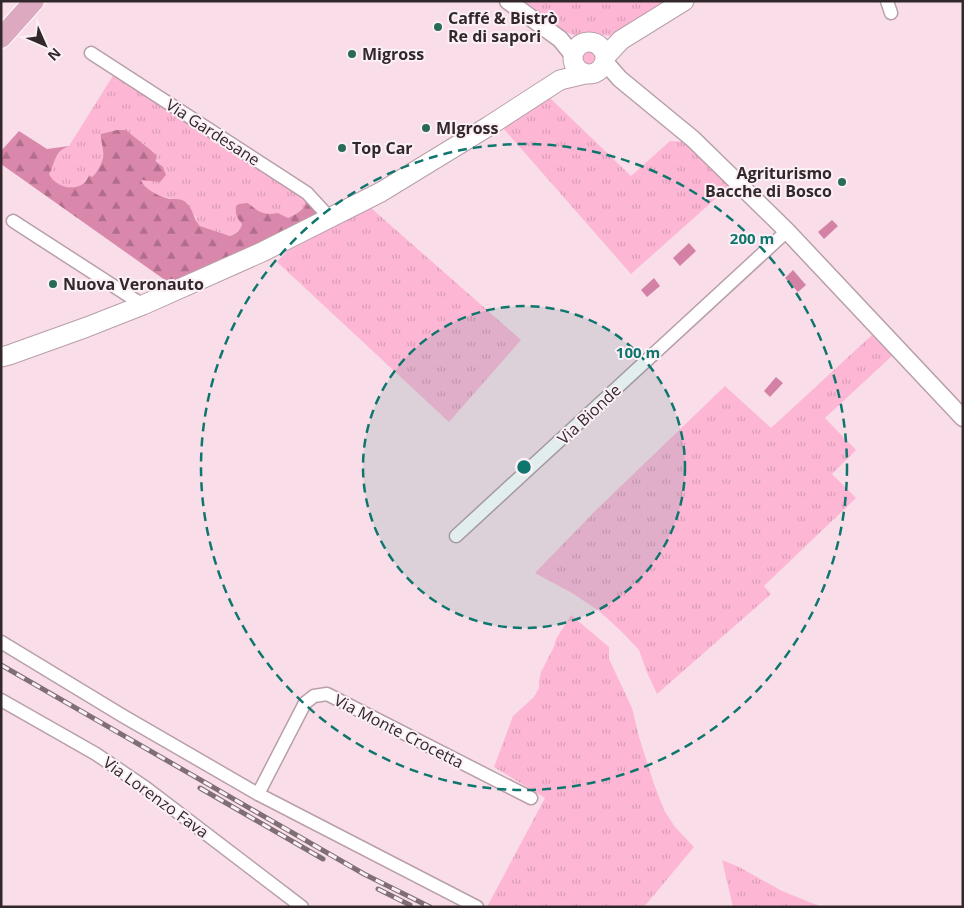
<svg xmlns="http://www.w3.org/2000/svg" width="964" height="908" viewBox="0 0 964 908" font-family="'Open Sans',sans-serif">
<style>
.grass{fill:url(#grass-tufts)}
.forest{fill:url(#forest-firs)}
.water{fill:#d481a6}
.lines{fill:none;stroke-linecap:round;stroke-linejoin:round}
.minor-casing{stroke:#b89fa9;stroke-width:15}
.tertiary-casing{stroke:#b89fa9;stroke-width:19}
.secondary-casing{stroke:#b89fa9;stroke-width:21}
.primary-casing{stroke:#fff;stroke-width:22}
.minor{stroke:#fff;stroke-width:12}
.tertiary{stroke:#fff;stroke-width:16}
.secondary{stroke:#fff;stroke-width:19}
.primary{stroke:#dda9c1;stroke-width:20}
.rail-casing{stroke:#7f6f75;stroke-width:5}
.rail{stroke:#fbf0f5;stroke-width:3;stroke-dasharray:9;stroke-linecap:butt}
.ring{fill:none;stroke:#0f766e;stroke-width:2.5;stroke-dasharray:9 6}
.poi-dot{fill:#2a6a59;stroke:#fbf0f5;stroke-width:2}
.labels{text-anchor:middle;stroke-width:4;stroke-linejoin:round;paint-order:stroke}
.poi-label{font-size:16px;font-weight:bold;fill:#32282c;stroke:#fbf0f5;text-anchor:start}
.street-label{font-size:16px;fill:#32282c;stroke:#fbf0f5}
.centre{fill:#0f766e;stroke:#fbf0f5;stroke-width:2.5}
.ring-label{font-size:15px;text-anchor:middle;font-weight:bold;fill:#0f766e;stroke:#fbf0f5;stroke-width:4;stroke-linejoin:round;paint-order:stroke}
</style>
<defs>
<pattern id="grass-tufts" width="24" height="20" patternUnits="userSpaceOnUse" patternTransform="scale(1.25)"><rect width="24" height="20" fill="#fdb7d5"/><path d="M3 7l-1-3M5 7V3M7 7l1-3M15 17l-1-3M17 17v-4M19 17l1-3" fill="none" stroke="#d99db7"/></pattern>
<pattern id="forest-firs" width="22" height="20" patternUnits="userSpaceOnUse" patternTransform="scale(1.25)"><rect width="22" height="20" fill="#da87ac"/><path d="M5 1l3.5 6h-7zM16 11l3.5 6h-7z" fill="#b16e8c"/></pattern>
</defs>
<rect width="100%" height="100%" fill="#f9dee9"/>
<g class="grass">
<polygon points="524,1 670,1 611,36 586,33 576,36 566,32"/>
<circle cx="589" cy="58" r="12"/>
<path d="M114,74L306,197C306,210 298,213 287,218L278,213C263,215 260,213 248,203L240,230L230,236L200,226L197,223L196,217L182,201C167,198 148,195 140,180L163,167C155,160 150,149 144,144C139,140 134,139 130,134L101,139C102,143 103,147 104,151C104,160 98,172 92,177L89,175C86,179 84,183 81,185C70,191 54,185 48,174C53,168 54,159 58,154C60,150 65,148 69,146Z"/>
<polygon points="549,97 631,176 670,141 689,142 731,185 631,274 503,128"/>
<polygon points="371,208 521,340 449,422 277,262 286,252"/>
<polygon points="872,335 892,356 825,418 856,450 832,474 856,498 764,586 771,594 657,694 646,670 639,650 621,631 599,611 572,593 535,573 595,511 725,386 771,428"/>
<polygon points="571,615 609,647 609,659 632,708 639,737 654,784 664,810 675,827 694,847 644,907 487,907 545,798 494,767 513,716 534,697 539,688 539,681 541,672 554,647 556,639"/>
<polygon points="722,860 739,867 782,891 822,907 733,907"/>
</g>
<path class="forest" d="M117,130H126C136,139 147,146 156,155V161L163,167L166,175L160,182L141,180C144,189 157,195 166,198C171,200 177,198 182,200C193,205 193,219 200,226L230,236C237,233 240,231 242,224C237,218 235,214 236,206L239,204L248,203C260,213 263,215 278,213L288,218C298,213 306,210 306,197L328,211L172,285L1,164V151L19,131L47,149L69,146C65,148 60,150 58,154C54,159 53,168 49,174C54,185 70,191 81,185C85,183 87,179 89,175L92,177C98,172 105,159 103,151C103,145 100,140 101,134Z"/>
<g class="water">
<polygon points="832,220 838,226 824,239 818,232"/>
<polygon points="689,243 696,251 680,266 673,258"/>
<polygon points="793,270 806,285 798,292 785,278"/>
<polygon points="654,278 660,286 647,297 641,290"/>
<polygon points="776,377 783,383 770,397 764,391"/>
</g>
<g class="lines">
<g class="minor-casing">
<g id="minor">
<polyline points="887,1 891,13"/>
<polyline points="91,53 307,193 330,218"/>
<polyline points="13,221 143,305"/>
<polyline points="456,536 787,231"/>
<polyline points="1,642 123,716 258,794 477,907"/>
<polyline points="1,700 96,754 146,788 302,907"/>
<polyline points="258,794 305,703 314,696 327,694 531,798"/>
</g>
</g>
<g class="tertiary-casing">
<g id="tertiary">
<polyline points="508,1 560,39 573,55"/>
<polyline points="605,62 620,79 693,139 787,231 963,418"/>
</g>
</g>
<g class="secondary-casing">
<g id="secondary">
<circle cx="589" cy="58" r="16"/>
<polyline points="606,56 621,40 684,1"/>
<polyline points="1,357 9,355 87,327 143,305 262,252 381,192 489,126 560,80 585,74"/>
</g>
</g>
<g class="primary-casing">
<polyline id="primary" points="1,38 34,1"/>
</g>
<use href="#minor" class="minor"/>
<use href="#tertiary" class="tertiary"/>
<use href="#secondary" class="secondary"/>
<use href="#primary" class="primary"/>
<g class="rail-casing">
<g id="rail">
<polyline points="1,665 364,874 430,907"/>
<polyline points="200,788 323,859"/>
<polyline points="378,889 410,905"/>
</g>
</g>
<use href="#rail" class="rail"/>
</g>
<circle cx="524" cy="467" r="161" fill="#0f766e" fill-opacity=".12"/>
<g class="ring">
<circle cx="524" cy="467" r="161"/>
<circle cx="524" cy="467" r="323"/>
</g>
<g class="poi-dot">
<circle cx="438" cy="27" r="5"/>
<circle cx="352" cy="54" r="5"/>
<circle cx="426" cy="128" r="5"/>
<circle cx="342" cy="148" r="5"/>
<circle cx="842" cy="182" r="5"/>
<circle cx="53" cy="284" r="5"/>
</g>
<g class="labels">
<g class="poi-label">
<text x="448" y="24">Caffé &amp; Bistrò<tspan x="448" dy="18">Re di sapori</tspan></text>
<text x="362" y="60">Migross</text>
<text x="436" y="134">MIgross</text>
<text x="352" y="154">Top Car</text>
<text x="832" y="179" text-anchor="end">Agriturismo<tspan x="832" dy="18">Bacche di Bosco</tspan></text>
<text x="63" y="290">Nuova Veronauto</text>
</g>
<g class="street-label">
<text transform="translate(213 132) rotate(33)" y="6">Via Gardesane</text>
<text transform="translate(589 414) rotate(-43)" y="6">Via Bionde</text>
<text transform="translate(399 731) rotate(27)" y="6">Via Monte Crocetta</text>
<text transform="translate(156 797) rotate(36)" y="6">Via Lorenzo Fava</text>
</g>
</g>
<circle cx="524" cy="467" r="8" class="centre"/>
<g class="ring-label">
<text x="752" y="244">200 m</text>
<text x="638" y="358">100 m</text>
</g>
<rect width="964" height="908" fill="none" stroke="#32282c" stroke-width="5"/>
<g transform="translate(45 45) rotate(135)" stroke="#fbf0f5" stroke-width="4" paint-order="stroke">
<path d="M0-4L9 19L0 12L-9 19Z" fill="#32282c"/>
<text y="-8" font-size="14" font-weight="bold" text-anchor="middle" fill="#32282c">N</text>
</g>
</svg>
